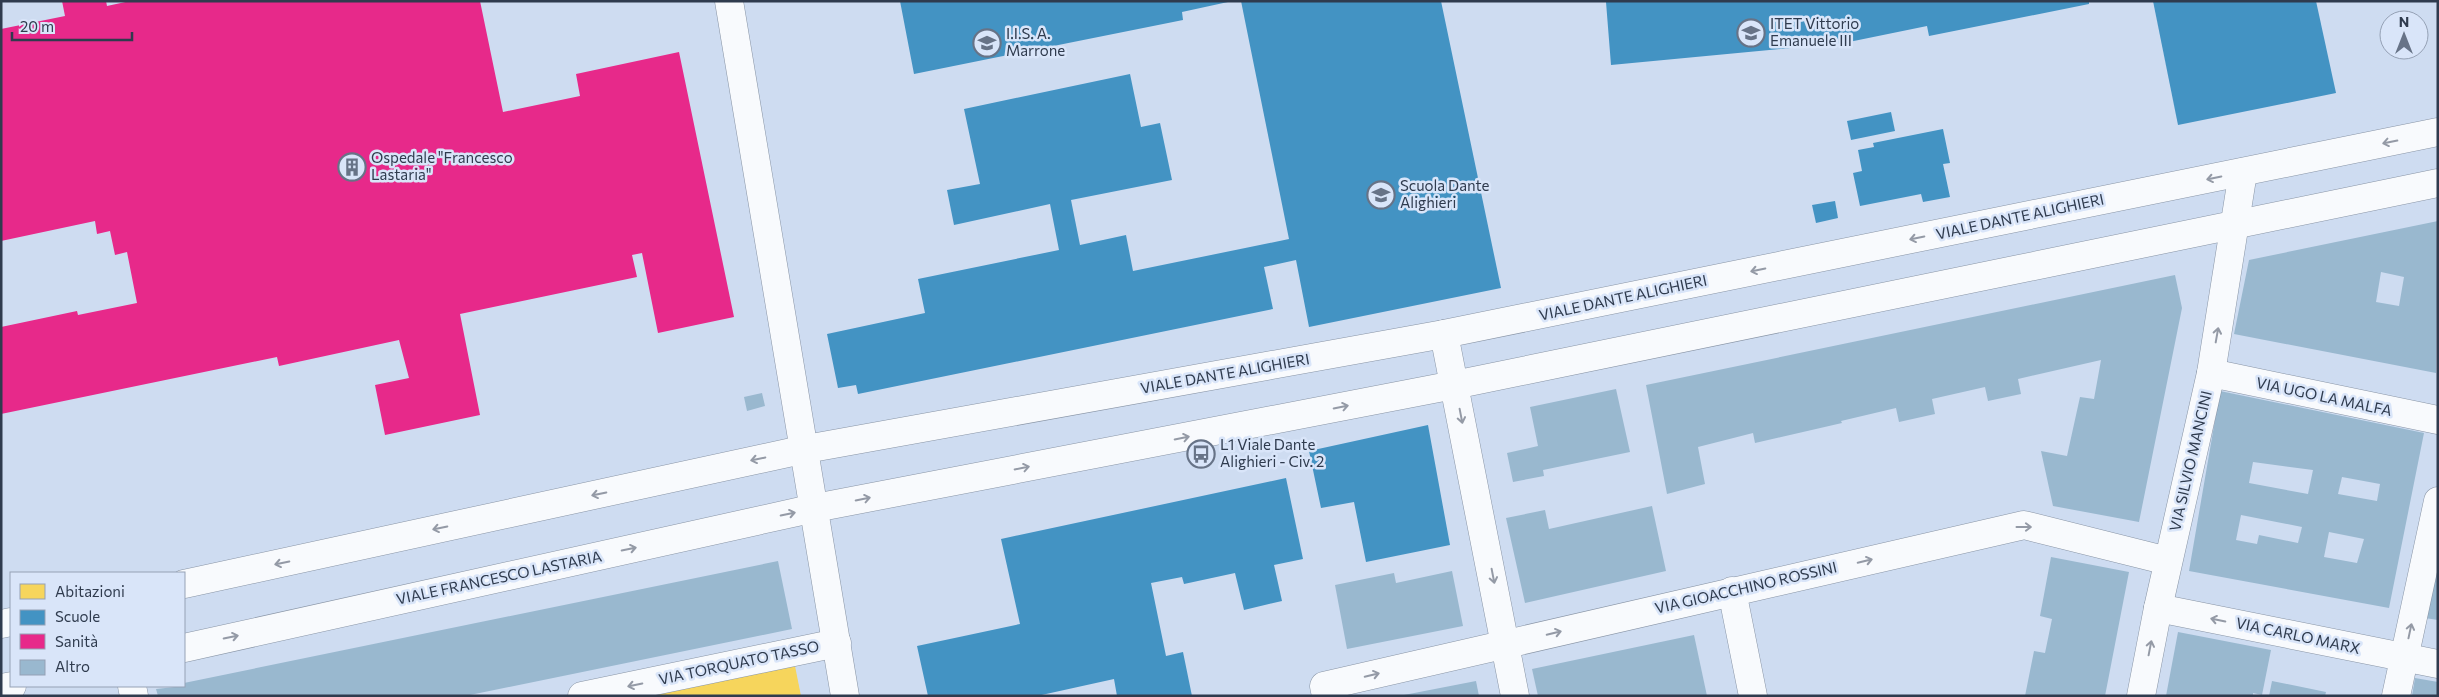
<svg xmlns="http://www.w3.org/2000/svg" width="2439" height="697" viewBox="0 0 2439 697" font-family="Commissioner,sans-serif">
<style>
.homes{fill:#f6d55c}
.schools{fill:#4393c3}
.health{fill:#e7298a}
.building{fill:#99b8cf;fill-rule:evenodd}
.lines{fill:none;stroke-linecap:round;stroke-linejoin:round}
.minor-casing{stroke:#8894a5;stroke-width:29}
.minor{stroke:#f8fafd;stroke-width:28}
.oneway{stroke:#949aa6}
.labels{text-anchor:middle;stroke-width:5;stroke-linejoin:round;paint-order:stroke}
.poi-label{font-size:15px;fill:#2f3b4e;stroke:#d9e5f9;text-anchor:start}
.street-label{font-size:15px;fill:#2f3b4e;stroke:#d9e5f9}
</style>
<rect width="100%" height="100%" fill="#cedcf1"/>
<polygon class="homes" points="795,666 801,696 652,696 652,695"/>
<g class="schools">
<polygon points="900,1 1228,1 1228,2 1182,12 1183,20 914,74"/>
<polygon points="1241,1 1441,1 1501,288 1309,327 1296,260 1264,267 1273,309 858,394 856,385 838,388 827,334 925,313 918,279 1059,250 1050,204 954,225 947,190 980,184 964,109 1130,74 1141,127 1160,123 1172,180 1071,200 1080,245 1126,235 1133,271 1289,239"/>
<polygon points="2089,1 2089,4 1929,36 1927,26 1844,43 1611,65 1606,2"/>
<polygon points="2153,1 2316,1 2336,93 2178,125"/>
<polygon points="1891,112 1895,131 1851,140 1847,121"/>
<polygon points="1943,129 1950,163 1943,164 1950,197 1923,202 1921,194 1860,206 1853,173 1862,171 1858,150 1874,147 1873,143"/>
<polygon points="1835,201 1838,218 1816,223 1812,205"/>
<polygon points="1428,425 1450,545 1366,562 1354,502 1321,508 1309,451"/>
<polygon points="1286,478 1303,559 1274,565 1282,601 1244,610 1235,573 1184,584 1182,577 1151,583 1166,656 1183,652 1192,696 1117,696 1114,679 1037,696 928,696 917,646 1020,624 1001,539"/>
</g>
<polygon class="health" points="62,1 106,1 107,6 130,1 480,1 503,112 580,96 576,74 679,52 734,317 658,333 642,253 632,255 637,277 460,314 480,415 385,435 375,385 409,378 399,340 279,366 277,357 1,414 1,327 77,311 78,315 137,303 127,252 115,255 110,231 97,234 95,221 1,241 1,29 65,16"/>
<g class="building">
<path d="M2438,221L2436,373L2234,334L2249,260ZM2381,272L2404,277L2399,306L2376,302Z"/>
<polygon points="2175,275 2182,308 2139,522 2053,506 2041,451 2067,456 2080,397 2094,399 2101,360 2018,379 2021,394 1988,401 1985,387 1932,399 1935,414 1899,422 1896,408 1841,421 1842,423 1755,443 1753,433 1698,447 1705,484 1667,494 1646,385"/>
<polygon points="1616,389 1630,452 1543,470 1544,476 1513,482 1507,453 1538,446 1530,407"/>
<path d="M2220,391L2424,433L2389,608L2189,571ZM2253,462L2313,470L2308,494L2249,483ZM2342,477L2380,484L2377,501L2338,494ZM2241,515L2302,527L2298,543L2259,535L2257,544L2236,540ZM2329,532L2364,539L2357,563L2324,557Z"/>
<polygon points="762,393 765,406 747,411 744,397"/>
<polygon points="1652,506 1666,571 1525,603 1506,518 1545,510 1549,529"/>
<polygon points="2051,557 2129,572 2105,696 2025,696 2034,651 2045,653 2052,619 2040,616"/>
<polygon points="778,561 792,629 465,696 158,696 156,689 184,686 184,683"/>
<polygon points="2438,561 2438,620 2425,618"/>
<polygon points="1452,571 1463,626 1347,649 1335,585 1394,573 1396,583"/>
<polygon points="2178,632 2271,650 2262,695 2253,693 2253,696 2166,696"/>
<polygon points="1694,635 1707,696 1538,696 1532,669"/>
<polygon points="2415,678 2438,682 2438,696 2412,696"/>
<polygon points="1476,681 1479,696 1404,696 1404,695"/>
<polygon points="2272,681 2326,692 2325,696 2269,696"/>
</g>
<g class="lines">
<g class="minor-casing">
<g id="minor">
<polyline points="729,1 845,696"/>
<polyline points="1444,334 1515,696"/>
<polyline points="2211,373 2438,420"/>
<polyline points="184,584 806,449 1444,334 2438,132"/>
<polyline points="1732,591 1753,696"/>
<polyline points="2158,608 2438,664"/>
<polyline points="1,624 11,622"/>
<polyline points="184,648 815,508 1454,385 2438,183"/>
<polyline points="132,686 134,696"/>
<polyline points="1,688 12,686"/>
<polyline points="582,696 837,643"/>
<polyline points="1326,696 1324,686 2024,525 2168,561"/>
<polyline points="2141,696 2158,608 2211,373 2243,172"/>
<polyline points="2396,696 2438,501"/>
</g>
</g>
<use href="#minor" class="minor"/>
</g>
<defs><path id="oneway-shaft" d="M-6 0H5M1.5-3L5.5 0L1.5 3" fill="none" stroke-width="1.6" stroke-linecap="round" stroke-linejoin="round" transform="scale(1.25)"/></defs>
<g class="oneway">
<use href="#oneway-shaft" transform="translate(2390 142) rotate(169)"/>
<use href="#oneway-shaft" transform="translate(2214 178) rotate(168)"/>
<use href="#oneway-shaft" transform="translate(1917 238) rotate(168)"/>
<use href="#oneway-shaft" transform="translate(1758 270) rotate(168)"/>
<use href="#oneway-shaft" transform="translate(2217 335) rotate(-80)"/>
<use href="#oneway-shaft" transform="translate(1341 407) rotate(-11)"/>
<use href="#oneway-shaft" transform="translate(1461 416) rotate(79)"/>
<use href="#oneway-shaft" transform="translate(1182 438) rotate(-11)"/>
<use href="#oneway-shaft" transform="translate(758 459) rotate(168)"/>
<use href="#oneway-shaft" transform="translate(1022 468) rotate(-11)"/>
<use href="#oneway-shaft" transform="translate(599 494) rotate(168)"/>
<use href="#oneway-shaft" transform="translate(863 499) rotate(-11)"/>
<use href="#oneway-shaft" transform="translate(788 514) rotate(-12)"/>
<use href="#oneway-shaft" transform="translate(2024 527)"/>
<use href="#oneway-shaft" transform="translate(440 528) rotate(168)"/>
<use href="#oneway-shaft" transform="translate(629 549) rotate(-12)"/>
<use href="#oneway-shaft" transform="translate(1865 561) rotate(-13)"/>
<use href="#oneway-shaft" transform="translate(282 563) rotate(168)"/>
<use href="#oneway-shaft" transform="translate(1493 576) rotate(79)"/>
<use href="#oneway-shaft" transform="translate(2218 620) rotate(-168)"/>
<use href="#oneway-shaft" transform="translate(2410 631) rotate(-78)"/>
<use href="#oneway-shaft" transform="translate(1554 633) rotate(-13)"/>
<use href="#oneway-shaft" transform="translate(231 637) rotate(-12)"/>
<use href="#oneway-shaft" transform="translate(2150 648) rotate(-79)"/>
<use href="#oneway-shaft" transform="translate(1372 675) rotate(-13)"/>
<use href="#oneway-shaft" transform="translate(635 685) rotate(168)"/>
</g>
<defs>
<g id="school-ring" transform="scale(1.4375)"><circle r="9.5" fill="#d9e5f9" stroke="#677387" stroke-width="1.5"/><path d="M0-5L7-2L0 1L-7-2ZM-4 1L0 2.5L4 1V4Q0 6-4 4Z" fill="#677387"/></g>
<g id="building-ring" transform="scale(1.4375)"><circle r="9.5" fill="#d9e5f9" stroke="#677387" stroke-width="1.5"/><path d="M-4-6H4V6H1V3H-1V6H-4ZM-2.5-4.3h1.7v1.8h-1.7ZM.8-4.3h1.7v1.8H.8ZM-2.5-1h1.7V.8h-1.7ZM.8-1h1.7V.8H.8Z" fill="#677387"/></g>
<g id="bus-ring" transform="scale(1.4375)"><circle r="9.5" fill="#d9e5f9" stroke="#677387" stroke-width="1.5"/><path d="M-5-6H5V4H4V6H2V4H-2V6H-4V4H-5ZM-3.5-4V0h7V-4ZM-3.5 1.2v1.5H-2V1.2ZM2 1.2v1.5H3.5V1.2Z" fill="#677387"/></g>
</defs>
<g fill-rule="evenodd">
<use href="#school-ring" x="1751" y="33"/>
<use href="#school-ring" x="987" y="43"/>
<use href="#building-ring" x="352" y="167"/>
<use href="#school-ring" x="1381" y="195"/>
<use href="#bus-ring" x="1201" y="454"/>
</g>
<g class="labels">
<g class="poi-label">
<text x="1770" y="29">ITET Vittorio<tspan x="1770" dy="17">Emanuele III</tspan></text>
<text x="1006" y="39">I.I.S. A.<tspan x="1006" dy="17">Marrone</tspan></text>
<text x="371" y="163">Ospedale "Francesco<tspan x="371" dy="17">Lastaria"</tspan></text>
<text x="1400" y="191">Scuola Dante<tspan x="1400" dy="17">Alighieri</tspan></text>
<text x="1220" y="450">L1 Viale Dante<tspan x="1220" dy="17">Alighieri - Civ. 2</tspan></text>
</g>
<g class="street-label">
<text transform="translate(2020 217) rotate(-12)" y="5">VIALE DANTE ALIGHIERI</text>
<text transform="translate(1623 298) rotate(-12)" y="5">VIALE DANTE ALIGHIERI</text>
<text transform="translate(1225 374) rotate(-10)" y="5">VIALE DANTE ALIGHIERI</text>
<text transform="translate(2324 397) rotate(12)" y="5">VIA UGO LA MALFA</text>
<text transform="translate(2191 461) rotate(-77)" y="5">VIA SILVIO MANCINI</text>
<text transform="translate(499 578) rotate(-12)" y="5">VIALE FRANCESCO LASTARIA</text>
<text transform="translate(1746 588) rotate(-13)" y="5">VIA GIOACCHINO ROSSINI</text>
<text transform="translate(2298 636) rotate(12)" y="5">VIA CARLO MARX</text>
<text transform="translate(739 663) rotate(-12)" y="5">VIA TORQUATO TASSO</text>
</g>
</g>
<rect width="2439" height="697" fill="none" stroke="#2f3b4e" stroke-width="5"/>
<rect x="10" y="572" width="175" height="115" fill="#d9e5f9" stroke="#95a1b5"/>
<rect x="20" y="584" width="25" height="15" fill="#f6d55c" stroke="#95a1b5"/>
<text x="55" y="597" font-size="15" fill="#2f3b4e">Abitazioni</text>
<rect x="20" y="610" width="25" height="15" fill="#4393c3" stroke="#95a1b5"/>
<text x="55" y="622" font-size="15" fill="#2f3b4e">Scuole</text>
<rect x="20" y="634" width="25" height="15" fill="#e7298a" stroke="#95a1b5"/>
<text x="55" y="647" font-size="15" fill="#2f3b4e">Sanità</text>
<rect x="20" y="660" width="25" height="15" fill="#99b8cf" stroke="#95a1b5"/>
<text x="55" y="672" font-size="15" fill="#2f3b4e">Altro</text>
<g transform="translate(2404 35)"><circle r="24" fill="#d9e5f9" stroke="#95a1b5"/>
<path d="M0-4L9 19L0 12L-9 19Z" fill="#677387"/>
<text y="-8" font-size="14" font-weight="bold" text-anchor="middle" fill="#2f3b4e">N</text>
</g>
<path d="M12 32v8h120v-8" fill="none" stroke="#2f3b4e" stroke-width="2.5"/>
<text x="20" y="32" font-size="15" fill="#2f3b4e" stroke="#d9e5f9" stroke-width="4" paint-order="stroke">20 m</text>
</svg>
